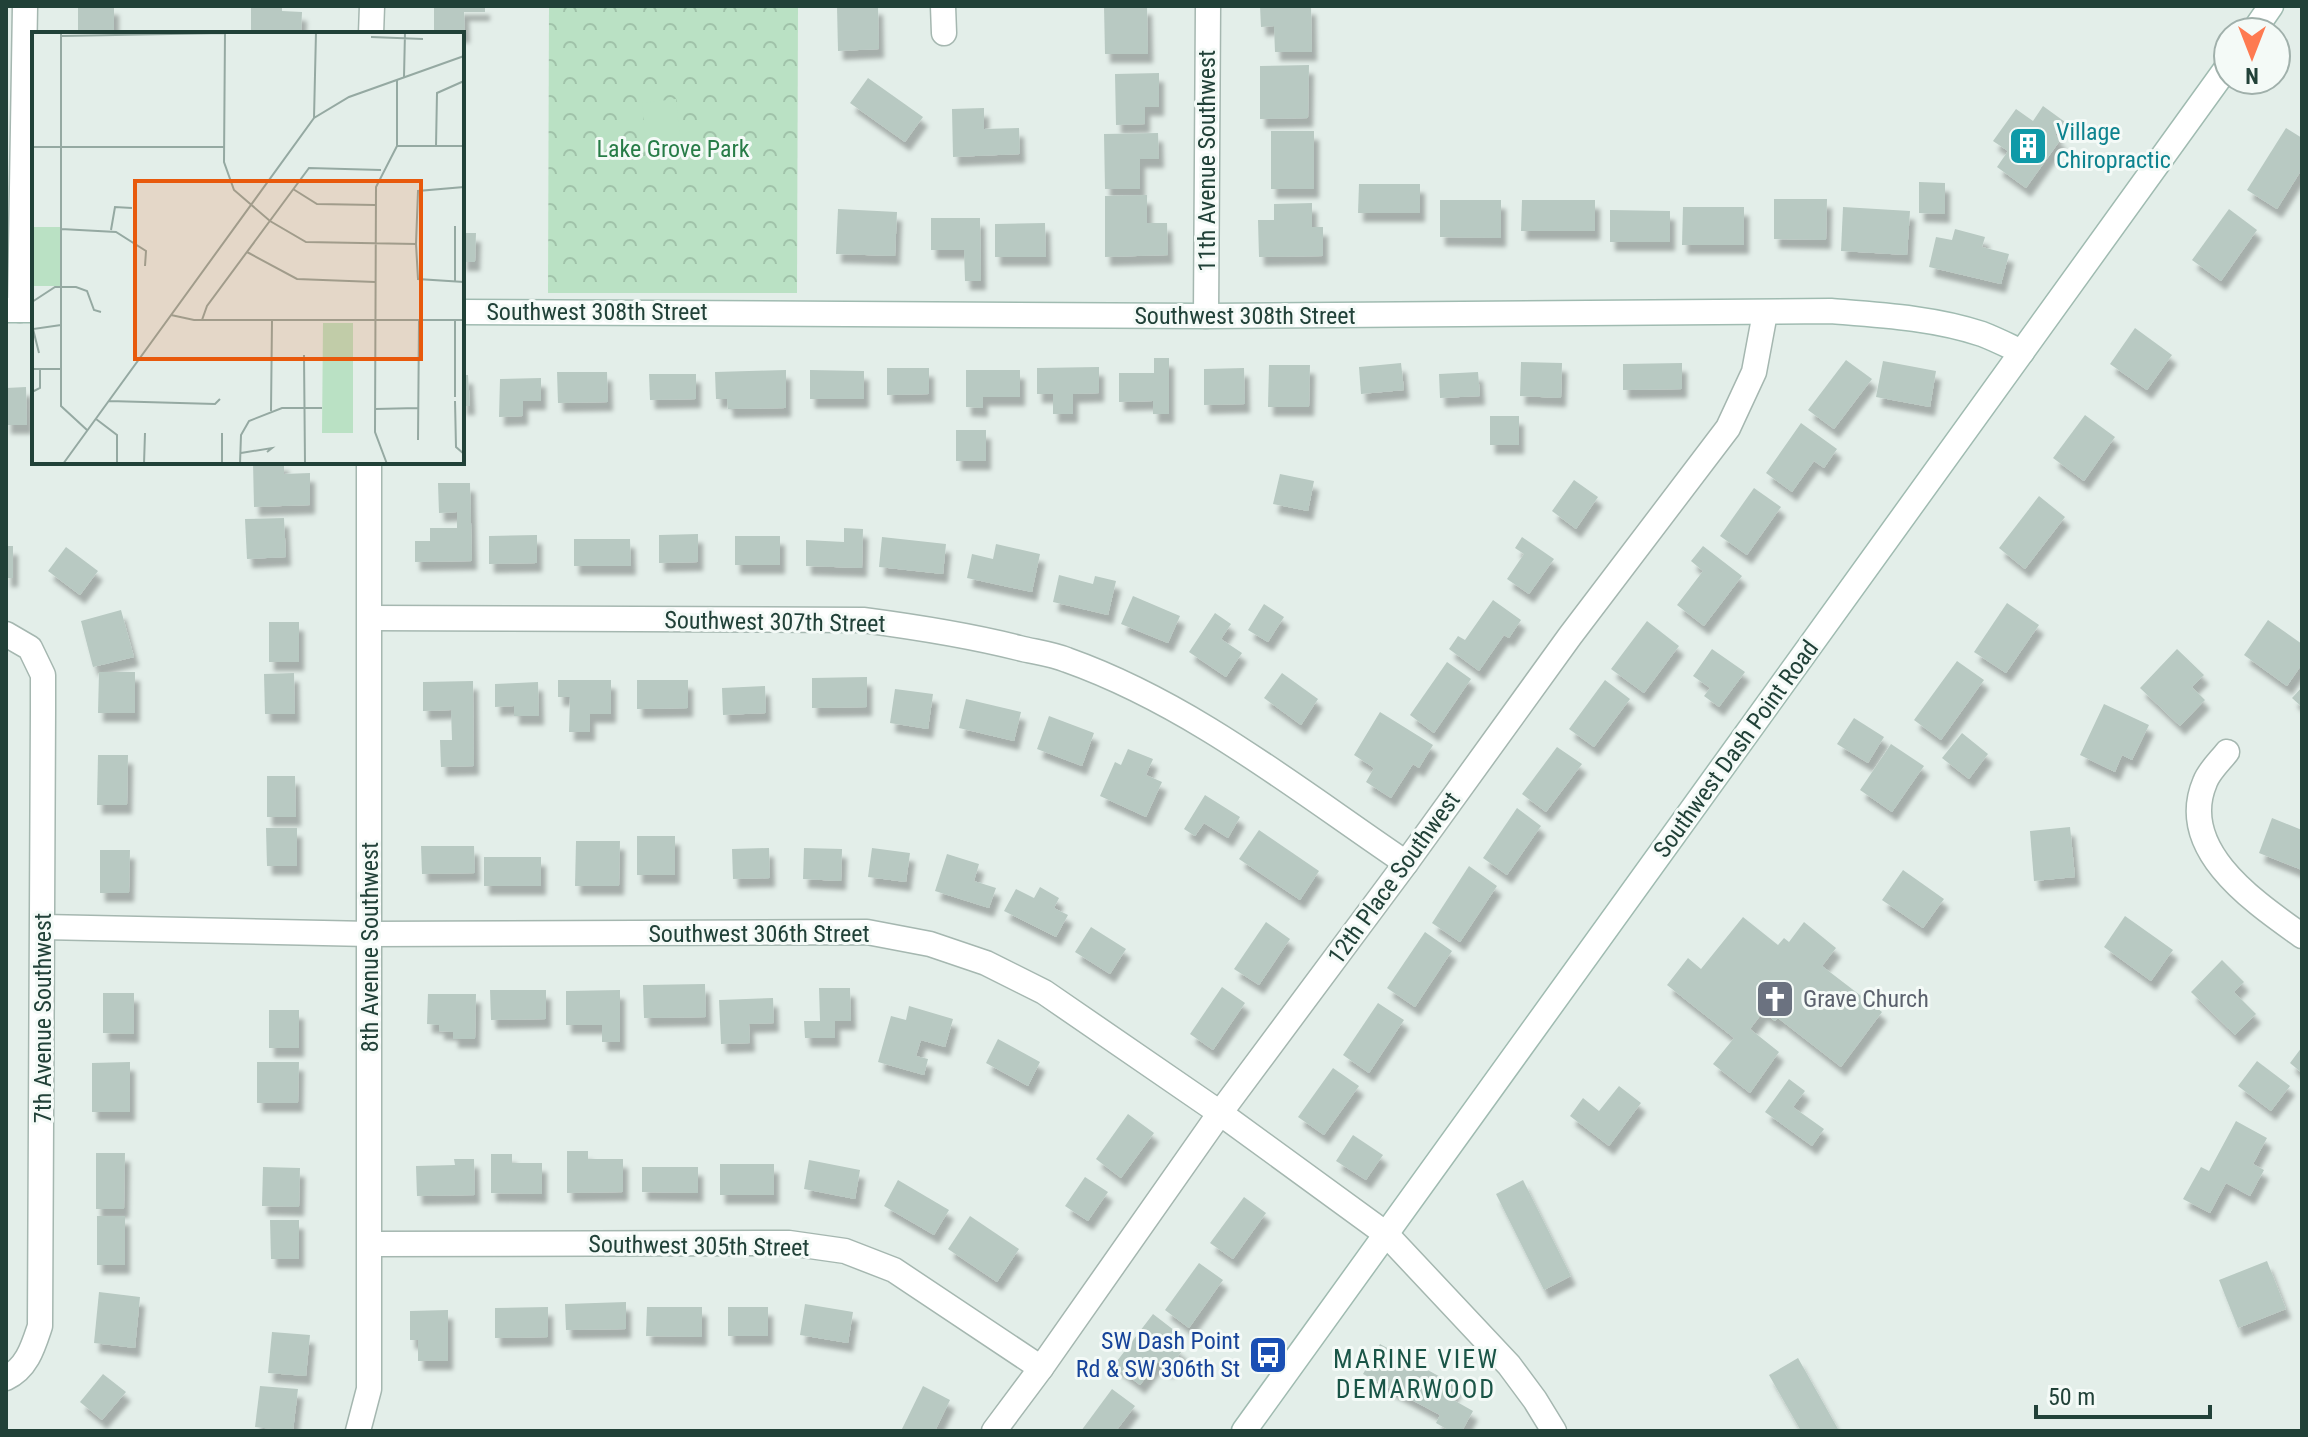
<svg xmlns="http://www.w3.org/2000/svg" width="2308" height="1437" viewBox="0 0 2308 1437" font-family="'Roboto Condensed',sans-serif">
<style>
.forest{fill:url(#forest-crowns)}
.garden{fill:#bae1c4}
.building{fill:#b8c9c2;filter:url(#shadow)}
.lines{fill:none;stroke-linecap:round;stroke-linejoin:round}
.street-casing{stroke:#a5b7b0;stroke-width:27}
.secondary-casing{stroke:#a0bbb1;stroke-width:27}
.street{stroke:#fff;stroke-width:24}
.secondary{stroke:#fff;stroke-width:24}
.labels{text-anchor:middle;stroke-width:6;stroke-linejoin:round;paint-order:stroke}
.culture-label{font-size:24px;fill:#0d838f;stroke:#f4faf7;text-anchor:start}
.park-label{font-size:24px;fill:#277c47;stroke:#f4faf7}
.street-label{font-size:24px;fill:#214138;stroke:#f4faf7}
.worship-label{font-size:24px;fill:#5b616d;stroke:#f4faf7;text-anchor:start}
.transit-label{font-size:24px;fill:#164399;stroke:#f4faf7;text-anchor:end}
.neighbourhood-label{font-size:26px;letter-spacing:2px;fill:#1a5547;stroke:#f4faf7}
.inset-road{fill:none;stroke:#95a9a2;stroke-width:2}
.view{fill:#e8590c;fill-opacity:0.15;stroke:#e8590c;stroke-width:4}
.inset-edge{fill:none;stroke:#214138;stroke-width:4}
</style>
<defs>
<pattern id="forest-crowns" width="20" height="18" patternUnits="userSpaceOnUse" patternTransform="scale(2)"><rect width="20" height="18" fill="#bae1c4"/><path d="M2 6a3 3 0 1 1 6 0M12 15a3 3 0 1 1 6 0" fill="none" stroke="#a0c2a9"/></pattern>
<filter id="shadow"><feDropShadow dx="5" dy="9" stdDeviation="2" flood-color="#0004"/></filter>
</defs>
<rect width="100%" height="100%" fill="#e3eee9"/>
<polygon class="forest" points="549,6 798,6 797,293 548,293"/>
<polygon class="garden" points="676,99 681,151 647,154 642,103"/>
<g class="building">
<rect x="78" y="6" width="36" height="28"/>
<polygon points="251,6 282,6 282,11 302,12 301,34 251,33"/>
<polygon points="434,6 485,6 485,12 464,12 465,34 434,34"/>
<polygon points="837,6 878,6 879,49 838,51"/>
<polygon points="1104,6 1147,6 1148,54 1105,54"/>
<polygon points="1260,6 1311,6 1312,52 1275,52 1274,26 1261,27"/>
<polygon points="1309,65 1308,118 1260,119 1260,66"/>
<polygon points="1159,73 1159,107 1145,107 1145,124 1116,125 1115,74"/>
<polygon points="868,78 923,117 905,142 850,103"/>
<polygon points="2043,106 2065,122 2055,135 2061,139 2026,188 1997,167 2008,151 1993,141 2016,109 2033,121"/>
<polygon points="984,108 984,129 1019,128 1020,154 953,157 952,109"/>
<polygon points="2286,128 2302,138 2302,169 2277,209 2247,190"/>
<rect x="1271" y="131" width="43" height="58"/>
<polygon points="1158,133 1159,159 1140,159 1140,189 1105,189 1104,134"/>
<polygon points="1919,182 1945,183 1945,214 1919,213"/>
<polygon points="1359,184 1420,184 1420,213 1358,213"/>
<polygon points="1147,195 1147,223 1167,223 1168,255 1105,257 1105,196"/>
<polygon points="1774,199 1827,199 1826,240 1774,239"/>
<polygon points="1440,200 1501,200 1501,238 1440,237"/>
<polygon points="1522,200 1595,200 1595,231 1521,231"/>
<polygon points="1312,203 1312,227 1323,227 1323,256 1259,257 1258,220 1274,220 1274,204"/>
<polygon points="1683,207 1744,207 1744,245 1682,245"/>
<polygon points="1843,207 1910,211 1907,255 1841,251"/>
<polygon points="838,209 897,212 895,256 836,254"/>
<polygon points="2229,209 2257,230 2221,281 2192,260"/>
<polygon points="1610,210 1670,211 1670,242 1610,242"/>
<polygon points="931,218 980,218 981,281 965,281 964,250 931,250"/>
<polygon points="1045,223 1046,257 995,257 995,224"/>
<polygon points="1955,229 1985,237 1982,247 2009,254 2001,284 1929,267 1936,237 1952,240"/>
<polygon points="462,233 476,233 475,262 462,262"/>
<polygon points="2135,328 2172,355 2147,390 2110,364"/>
<polygon points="1154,358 1169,358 1169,414 1153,414 1153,401 1119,402 1119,373 1154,373"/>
<polygon points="1846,360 1872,379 1834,429 1808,410"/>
<polygon points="1883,361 1936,371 1930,407 1876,397"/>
<polygon points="1521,362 1562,363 1561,398 1520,396"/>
<polygon points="1401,363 1404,390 1361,394 1359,367"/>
<polygon points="1682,363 1682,389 1623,390 1623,364"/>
<polygon points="1269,365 1310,365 1309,407 1268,407"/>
<polygon points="1099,367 1099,393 1073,394 1073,414 1053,414 1053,394 1037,394 1037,368"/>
<polygon points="887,368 929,368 929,394 887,395"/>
<polygon points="1244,368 1245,404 1204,405 1204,369"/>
<polygon points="786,370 786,408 728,409 727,399 716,399 715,372"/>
<polygon points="810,370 864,371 864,399 810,399"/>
<polygon points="966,370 1020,370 1020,397 983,397 983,408 966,407"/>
<polygon points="557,372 607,372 608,402 558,403"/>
<polygon points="1478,372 1480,396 1440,398 1439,374"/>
<polygon points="649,374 696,374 696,399 650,400"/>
<polygon points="462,375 468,375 470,406 462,406"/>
<polygon points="541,378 541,401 523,401 523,416 499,417 500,379"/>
<polygon points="26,387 27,425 6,425 6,388"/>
<polygon points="2085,415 2115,437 2084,481 2053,458"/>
<rect x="1490" y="416" width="29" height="29"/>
<polygon points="1801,423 1837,449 1824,468 1814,461 1792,492 1766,473"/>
<rect x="956" y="430" width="30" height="31"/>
<polygon points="253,462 284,462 284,474 310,473 310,505 254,507"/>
<polygon points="1280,474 1314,481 1308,511 1273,504"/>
<polygon points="1574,480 1598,497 1576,529 1552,511"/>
<polygon points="438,483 470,483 472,561 415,562 415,541 430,541 430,528 457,528 457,512 439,513"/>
<polygon points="1754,488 1781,507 1747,555 1720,536"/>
<polygon points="2039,496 2065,517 2025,569 1999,548"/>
<polygon points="284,518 286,557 247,559 245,519"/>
<polygon points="844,528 863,529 862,568 806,566 806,540 844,542"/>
<polygon points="698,534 698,562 659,563 659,535"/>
<polygon points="537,535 537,563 489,564 489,536"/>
<rect x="735" y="536" width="45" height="29"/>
<polygon points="882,537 946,544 943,574 879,567"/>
<polygon points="1522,537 1554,559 1529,594 1507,579 1524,554 1515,548"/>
<polygon points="574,539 630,539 631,566 574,566"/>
<polygon points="996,544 1040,554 1032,592 967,578 972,554 993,559"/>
<rect x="6" y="546" width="7" height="32"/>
<polygon points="1703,546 1742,576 1704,626 1677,605 1703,571 1691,561"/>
<polygon points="66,547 98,571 80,595 48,571"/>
<polygon points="1059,575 1093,584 1095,576 1116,581 1108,615 1053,602"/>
<polygon points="1133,596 1180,616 1168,643 1121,624"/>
<polygon points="1493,600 1521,620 1509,638 1504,635 1479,671 1449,649 1458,636 1465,640"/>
<polygon points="2007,603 2039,625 2006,673 1974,652"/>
<polygon points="1264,604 1284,617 1268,642 1248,630"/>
<polygon points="121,610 134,657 93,667 81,621"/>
<polygon points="1215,613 1231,624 1221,639 1242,653 1226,677 1189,652"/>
<polygon points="2268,620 2302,644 2302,664 2287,686 2244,655"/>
<polygon points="1647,621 1679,646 1644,693 1611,669"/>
<rect x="269" y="622" width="30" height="40"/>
<polygon points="1712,649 1745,672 1719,707 1704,696 1710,688 1693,676"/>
<polygon points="2177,649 2204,675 2192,687 2205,700 2180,726 2140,688"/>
<polygon points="1957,661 1984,680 1941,740 1914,720"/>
<polygon points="1447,662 1471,679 1434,733 1410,715"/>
<polygon points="99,672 135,672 135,713 98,713"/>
<polygon points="294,673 295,714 265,714 264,674"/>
<polygon points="1282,673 1318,699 1301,725 1264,698"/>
<polygon points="867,677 867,707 812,708 812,678"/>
<polygon points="558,680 611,680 611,714 590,714 590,732 569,732 570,697 558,697"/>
<polygon points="637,680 688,680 688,708 637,709"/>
<polygon points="1605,680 1630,699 1594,747 1569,729"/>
<polygon points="473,681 474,766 441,767 440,740 452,740 451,710 423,711 423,682"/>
<polygon points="538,682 539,716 514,716 514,706 495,707 495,684"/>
<polygon points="765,686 766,713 723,715 722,688"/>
<polygon points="2302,687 2302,707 2292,698"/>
<polygon points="895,689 933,694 928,729 890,723"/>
<polygon points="966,699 1021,712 1014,741 959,728"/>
<polygon points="2104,704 2149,725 2132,760 2122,755 2115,772 2080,755"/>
<polygon points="1380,712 1433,745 1419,768 1413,764 1391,798 1366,782 1374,768 1354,755"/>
<polygon points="1049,716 1094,733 1082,766 1037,749"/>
<polygon points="1854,718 1884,737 1868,763 1837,744"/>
<polygon points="1962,733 1988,754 1969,779 1942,758"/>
<polygon points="1891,744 1924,766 1892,812 1860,790"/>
<polygon points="1557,747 1582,764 1546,812 1522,794"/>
<polygon points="1128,749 1153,759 1146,775 1162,782 1146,817 1100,796 1115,762 1121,765"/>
<polygon points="98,755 128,755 127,805 97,805"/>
<polygon points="267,776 295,776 296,817 267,817"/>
<polygon points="1205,795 1240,817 1228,838 1204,823 1195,836 1184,829"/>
<polygon points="1517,808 1541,826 1507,875 1483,858"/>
<polygon points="2272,818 2302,830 2302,870 2259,853"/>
<polygon points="2070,827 2075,877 2034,881 2030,831"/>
<polygon points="266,828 297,828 297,866 267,866"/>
<polygon points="1259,830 1319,871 1300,900 1239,859"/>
<rect x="637" y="836" width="38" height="39"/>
<polygon points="576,841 620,841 619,886 575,886"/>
<polygon points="421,846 474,846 475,873 422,874"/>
<polygon points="769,848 770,878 733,879 732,849"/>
<polygon points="804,848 842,849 841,881 803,879"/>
<polygon points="872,848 910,853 906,882 868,877"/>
<polygon points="100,850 130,850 129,893 100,893"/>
<polygon points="947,854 979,864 974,881 996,888 989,908 935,891"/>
<rect x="484" y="857" width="57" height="29"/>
<polygon points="1469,866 1497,886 1460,942 1432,923"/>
<polygon points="1903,870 1944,899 1923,928 1882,900"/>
<polygon points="1040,887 1059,898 1054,908 1068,915 1056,937 1004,911 1016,889 1034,898"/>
<polygon points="2125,916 2173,950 2151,981 2104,947"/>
<polygon points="1743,917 1778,945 1784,938 1789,942 1804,922 1836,948 1822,966 1882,1012 1841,1067 1778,1018 1775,1021 1763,1012 1750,1029 1779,1052 1750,1093 1713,1064 1734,1038 1667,985 1688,958 1701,969"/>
<polygon points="1266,922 1290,939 1259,985 1234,969"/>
<polygon points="1091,927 1126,949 1110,974 1075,952"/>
<polygon points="1425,932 1452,951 1415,1007 1387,988"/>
<polygon points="2222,960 2244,982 2234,992 2256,1014 2235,1035 2191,992"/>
<polygon points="705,984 706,1017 644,1018 643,985"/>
<polygon points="1222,987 1245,1003 1213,1050 1190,1034"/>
<polygon points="819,988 850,988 851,1021 835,1021 835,1038 805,1038 804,1021 820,1021"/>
<polygon points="490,990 546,990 546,1019 491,1020"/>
<polygon points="620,990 620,1042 602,1042 602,1025 566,1025 566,991"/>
<polygon points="103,993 134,993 134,1034 103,1033"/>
<polygon points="428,994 476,994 475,1039 453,1039 453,1032 439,1031 439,1025 427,1024"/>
<polygon points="773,998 774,1023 749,1024 750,1043 721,1044 719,1000"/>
<polygon points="1378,1003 1404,1020 1369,1073 1343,1055"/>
<polygon points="909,1006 953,1019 945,1047 921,1040 916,1056 928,1059 924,1075 878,1062 891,1016 906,1020"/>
<rect x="269" y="1010" width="30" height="38"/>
<polygon points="998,1039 1040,1062 1028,1086 986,1063"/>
<polygon points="2302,1047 2302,1073 2290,1063"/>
<polygon points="2257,1061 2290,1086 2271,1111 2238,1086"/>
<polygon points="130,1062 130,1112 92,1112 92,1063"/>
<polygon points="257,1062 299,1062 298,1103 257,1103"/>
<polygon points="1333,1068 1359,1086 1324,1135 1298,1117"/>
<polygon points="1789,1079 1805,1091 1793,1107 1824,1129 1812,1146 1765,1112"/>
<polygon points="1619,1086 1641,1103 1609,1146 1570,1116 1583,1098 1599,1111"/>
<polygon points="1128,1114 1154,1133 1121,1178 1096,1159"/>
<polygon points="2236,1121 2267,1138 2253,1164 2264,1170 2250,1196 2226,1183 2210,1213 2183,1199 2201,1167 2209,1171"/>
<polygon points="1353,1135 1383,1155 1366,1180 1336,1161"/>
<polygon points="567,1151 588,1151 588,1159 623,1159 623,1192 567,1193"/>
<polygon points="96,1153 125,1153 124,1209 96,1209"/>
<polygon points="491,1154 512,1154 512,1163 542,1163 542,1194 491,1193"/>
<polygon points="454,1159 474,1159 475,1195 417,1196 416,1166 455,1165"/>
<polygon points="809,1160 860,1170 855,1199 804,1189"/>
<rect x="720" y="1164" width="54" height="31"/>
<polygon points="263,1167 300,1168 299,1207 262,1206"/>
<polygon points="642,1167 698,1167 698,1193 642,1192"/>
<polygon points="1085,1177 1108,1192 1088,1221 1065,1206"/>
<polygon points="898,1180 949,1210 934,1235 884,1206"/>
<polygon points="1523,1180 1571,1276 1544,1290 1496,1194"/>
<polygon points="1244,1197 1266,1213 1233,1259 1210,1243"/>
<rect x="97" y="1216" width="28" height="49"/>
<polygon points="970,1216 1019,1249 997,1282 948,1249"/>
<polygon points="270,1220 299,1220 299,1259 271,1259"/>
<polygon points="2267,1261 2286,1309 2238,1328 2219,1280"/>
<polygon points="1199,1263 1223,1280 1189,1328 1165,1310"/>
<polygon points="99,1292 140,1297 135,1348 94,1343"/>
<polygon points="626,1302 626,1329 566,1330 565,1304"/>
<polygon points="805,1304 853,1312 848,1343 800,1335"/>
<polygon points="548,1307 548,1337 495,1338 495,1308"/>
<polygon points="647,1307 702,1307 702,1337 646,1336"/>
<rect x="728" y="1307" width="40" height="29"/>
<polygon points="448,1310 448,1361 418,1361 418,1340 410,1340 410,1311"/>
<polygon points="1153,1314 1179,1334 1172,1343 1182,1351 1168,1370 1158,1362 1140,1385 1114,1365"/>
<polygon points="272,1332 310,1335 306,1376 268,1373"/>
<polygon points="1380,1344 1457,1386 1450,1398 1473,1411 1462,1431 1450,1431 1436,1423 1440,1415 1363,1374"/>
<polygon points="1798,1358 1838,1429 1834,1431 1801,1431 1769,1375"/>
<polygon points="103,1374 126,1392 102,1420 80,1402"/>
<polygon points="260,1386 298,1389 293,1431 255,1427"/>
<polygon points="923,1386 950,1400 935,1431 901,1431"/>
<polygon points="1112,1389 1135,1406 1116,1431 1081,1431"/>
</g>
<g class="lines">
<g class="street-casing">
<g id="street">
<polyline points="943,6 944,33"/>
<polyline points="371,34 372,6"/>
<polyline points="20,310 25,6"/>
<polyline points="1206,316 1208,6"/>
<path d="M370,618L863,620C916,627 968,635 1019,648C1035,652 1052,654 1067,660C1191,704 1298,790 1406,863"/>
<path d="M6,634L30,648L43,675V710L40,1326C33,1347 27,1368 6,1378"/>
<path d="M2227,752C2220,761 2209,771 2205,782C2176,850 2256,903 2302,936"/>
<polyline points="43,927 369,934 867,932 930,944 986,963 1044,992 1220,1113 1386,1234 1509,1365 1535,1400 1554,1431"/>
<polyline points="370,1244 789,1243 845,1251 894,1270 1041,1368"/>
<polyline points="358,1431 369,1389 369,462"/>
<polyline points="994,1431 1041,1368 1220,1113 1406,863 1570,636 1728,428 1754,372 1765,313"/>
</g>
</g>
<g class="secondary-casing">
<g id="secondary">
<polyline points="2253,32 2271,6"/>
<polyline points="6,310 34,310"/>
<path d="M462,312L1206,316L1831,311C1881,315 1934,318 1982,334C1995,339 2009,346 2022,352"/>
<polyline points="1244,1431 2228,66"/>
</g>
</g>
<use href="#street" class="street"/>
<use href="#secondary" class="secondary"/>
</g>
<defs>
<g id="building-square" transform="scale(2)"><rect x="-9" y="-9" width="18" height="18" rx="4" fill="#0f9aa8" stroke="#f4faf7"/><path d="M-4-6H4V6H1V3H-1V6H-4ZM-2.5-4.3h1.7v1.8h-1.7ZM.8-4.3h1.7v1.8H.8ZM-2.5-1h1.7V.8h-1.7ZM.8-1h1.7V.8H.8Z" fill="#fff"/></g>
<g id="church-square" transform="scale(2)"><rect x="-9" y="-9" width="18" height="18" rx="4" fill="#6b7280" stroke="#f4faf7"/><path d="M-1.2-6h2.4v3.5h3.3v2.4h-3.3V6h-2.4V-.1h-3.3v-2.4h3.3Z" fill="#fff"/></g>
<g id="bus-square" transform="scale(2)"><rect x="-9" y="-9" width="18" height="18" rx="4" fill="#1a4fb4" stroke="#f4faf7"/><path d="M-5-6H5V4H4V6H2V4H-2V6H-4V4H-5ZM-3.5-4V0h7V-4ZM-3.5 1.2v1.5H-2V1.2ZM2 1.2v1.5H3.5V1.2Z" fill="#fff"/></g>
</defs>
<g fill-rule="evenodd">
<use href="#building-square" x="2028" y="146"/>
<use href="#church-square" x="1775" y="999"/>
<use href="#bus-square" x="1268" y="1355"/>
</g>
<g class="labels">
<g class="culture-label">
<text x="2056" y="140">Village<tspan x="2056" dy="28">Chiropractic</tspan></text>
</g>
<g class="park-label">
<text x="673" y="157">Lake Grove Park</text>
</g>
<g class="street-label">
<text transform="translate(1207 161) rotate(-90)" y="8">11th Avenue Southwest</text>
<text x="597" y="320">Southwest 308th Street</text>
<text x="1245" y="324">Southwest 308th Street</text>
<text transform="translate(775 622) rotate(1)" y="8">Southwest 307th Street</text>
<text transform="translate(1736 749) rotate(-54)" y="8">Southwest Dash Point Road</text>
<text transform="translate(1394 878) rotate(-54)" y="8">12th Place Southwest</text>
<text x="759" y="942">Southwest 306th Street</text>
<text transform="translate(370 947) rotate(-90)" y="8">8th Avenue Southwest</text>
<text transform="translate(43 1018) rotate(-90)" y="8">7th Avenue Southwest</text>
<text transform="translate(699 1246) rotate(1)" y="8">Southwest 305th Street</text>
</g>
<g class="worship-label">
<text x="1803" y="1007">Grave Church</text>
</g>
<g class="transit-label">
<text x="1240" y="1349">SW Dash Point<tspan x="1240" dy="28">Rd &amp; SW 306th St</tspan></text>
</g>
<g class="neighbourhood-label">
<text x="1416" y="1368">MARINE VIEW<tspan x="1416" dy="30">DEMARWOOD</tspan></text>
</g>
</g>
<g transform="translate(32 32)">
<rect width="432" height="432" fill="#e3eee9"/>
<path d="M0,195H29V254H0ZM291,291H321V401H290Z" fill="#bae1c4"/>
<path class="inset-road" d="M29,0V374L55,398M193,0L192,130L202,158L238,189L274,210L384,212M29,4L193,1M339,5L391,7M372,45L373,0M282,86L284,0M365,114H432M404,114L405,61L432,49M0,115H192M432,155L386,159L384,212L386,247L432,250M261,157L285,172L343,173M423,194V250M29,197L84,200L114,219L113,234M79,198L83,175L100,176M215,220L265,247L343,250M0,270L23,255H44L55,259L62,278L69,280M139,283L162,288H432M170,288L175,274L277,136L349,138M7,321L1,297L29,293M272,323L273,432M0,337H29M0,360L8,356V337M423,365V288M77,369L183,372L188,367M423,369L424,415L432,422M343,377L386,376M239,379L240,288M64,387L85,403V432M190,401V432M386,408L387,289M209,421L240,416L235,420M31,432L282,86L317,65L432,24M112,432L113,401M208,432L209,403L217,389L250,376H290M355,432L343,400L344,155L365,114V48"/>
<path class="view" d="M103,149H389V327H103Z"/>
<rect width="432" height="432" class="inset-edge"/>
</g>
<rect width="2308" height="1437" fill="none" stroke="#214138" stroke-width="16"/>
<g transform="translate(2252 56) rotate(180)"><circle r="38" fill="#f4faf7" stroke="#a0b0ab" stroke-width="2"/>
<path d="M0-6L14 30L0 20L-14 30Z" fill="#fe7a51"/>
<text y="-12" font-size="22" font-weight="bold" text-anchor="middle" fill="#214138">N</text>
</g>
<path d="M2036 1405v12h174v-12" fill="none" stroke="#214138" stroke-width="4"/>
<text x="2048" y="1405" font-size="24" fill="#214138" stroke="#f4faf7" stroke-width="6" paint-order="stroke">50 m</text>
</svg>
